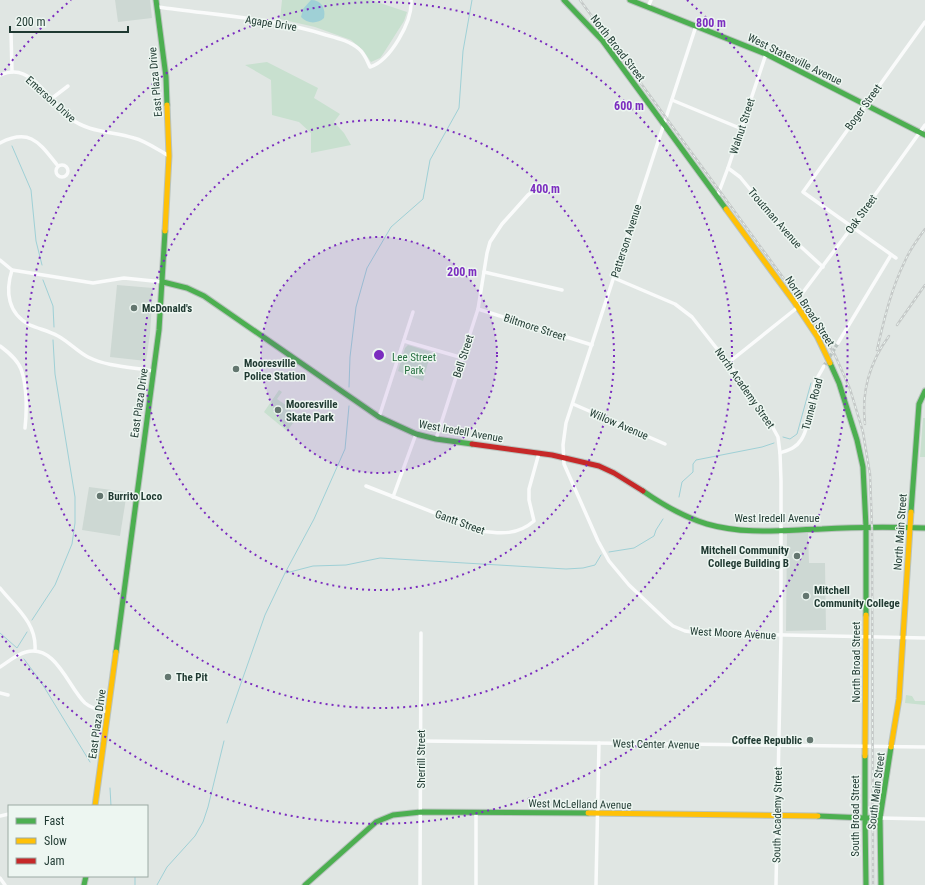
<svg xmlns="http://www.w3.org/2000/svg" width="925" height="885" viewBox="0 0 925 885" font-family="'Roboto Condensed',sans-serif">
<style>
.built{fill:#cdd8d3}
.green{fill:#c8e0cf}
.water{fill:#9fd0d6}
.lines{fill:none;stroke-linecap:round;stroke-linejoin:round}
.stream{stroke:#9fd0d6;stroke-width:1}
.street-tunnel{stroke:#b9c3bf;stroke-width:3.5;stroke-dasharray:3.5 2;stroke-linecap:butt}
.fast-casing{stroke:#b9c3be;stroke-width:7}
.slow-casing{stroke:#b9c3be;stroke-width:7}
.jam-casing{stroke:#b9c3be;stroke-width:7}
.street{stroke:#fafbfb;stroke-width:3.5}
.fast{stroke:#4caf50;stroke-width:5}
.slow{stroke:#ffc107;stroke-width:5}
.jam{stroke:#c62828;stroke-width:5}
.rail-casing{stroke:#c5c9c8;stroke-width:2.5}
.rail{stroke:#edf6f1;stroke-width:1;stroke-dasharray:3;stroke-linecap:butt}
.ring{fill:none;stroke:#7b2cbf;stroke-width:2;stroke-dasharray:2 4}
.poi-dot{fill:#63766f;stroke:#edf6f1;stroke-width:1.5}
.labels{text-anchor:middle;stroke-width:3;stroke-linejoin:round;paint-order:stroke}
.street-label{font-size:11px;fill:#1f3931;stroke:#edf6f1}
.poi-label{font-size:11px;font-weight:bold;fill:#1f3931;stroke:#edf6f1;text-anchor:start}
.park-label{font-size:11px;fill:#297042;stroke:#edf6f1}
.centre{fill:#7b2cbf;stroke:#edf6f1;stroke-width:2}
.ring-label{font-size:12px;text-anchor:middle;font-weight:bold;fill:#7b2cbf;stroke:#edf6f1;stroke-width:3;stroke-linejoin:round;paint-order:stroke}
</style>
<rect width="100%" height="100%" fill="#e0e6e3"/>
<g class="built">
<polygon points="115,0 150,0 152,18 118,22"/>
<polygon points="117,285 153,288 150,334 146,361 110,357"/>
<polygon points="89,487 127,492 120,536 82,530"/>
<polygon points="808,533 809,563 825,563 826,630 786,631 787,534"/>
</g>
<g class="green">
<polygon points="282,0 371,0 407,12 404,21 383,54 380,58 371,62 363,50 351,40 315,27 280,19"/>
<polygon points="267,62 318,88 314,98 340,114 334,122 344,133 351,145 311,153 311,133 299,122 272,115 271,80 245,65"/>
<polygon points="408,345 431,352 423,381 398,371 405,348"/>
<polygon points="279,390 282,392 277,399 290,408 294,422 287,431 264,412"/>
<polygon points="923,418 925,418 925,457 920,457"/>
<polygon points="906,695 912,696 915,701 925,701 925,705 905,703"/>
</g>
<path class="water" d="M311,0C321,0 326,8 324,18C318,24 307,24 301,17L303,9Z"/>
<g class="lines">
<g class="stream">
<polyline points="12,146 31,190 36,241 42,265"/>
<polyline points="43,280 53,306 54,327"/>
<polyline points="349,387 350,357 356,307 367,268 391,227 423,199 430,160 459,108 463,51 472,0"/>
<polyline points="783,437 790,439 797,434 811,383"/>
<polyline points="679,497 682,482 693,472 693,464 696,460 762,447 774,443"/>
<polyline points="609,552 634,548 654,536 656,530 663,519"/>
<polyline points="286,573 313,566 346,565 380,558 566,569 583,568 595,565 601,555"/>
<polyline points="32,620 55,585 72,544 75,523 75,497 55,374 53,340"/>
<polyline points="0,633 17,648 27,632"/>
<polyline points="24,659 41,682 90,762"/>
<polyline points="227,723 265,615 285,573 314,519 345,449 349,406"/>
<polyline points="110,788 111,806"/>
<polyline points="135,876 135,885"/>
<polyline points="157,885 167,867 195,836 203,822 208,807 224,741"/>
</g>
<polyline class="street-tunnel" points="824,366 838,343"/>
<g class="fast-casing">
<g id="fast">
<polyline points="156,0 166,77 167,105"/>
<polyline points="564,0 602,40 726,209"/>
<polyline points="630,0 766,54 925,135"/>
<polyline points="163,282 187,288 204,296 379,417 416,434 436,439 472,444"/>
<polyline points="830,363 839,383 857,440 863,467 866,527 866,615"/>
<path d="M643,491C663,505 684,517 707,524C745,535 784,530 822,529C856,527 891,527 925,528"/>
<polyline points="911,512 919,404 925,391"/>
<polyline points="116,652 159,330 165,231"/>
<polyline points="865,756 865,818 880,818"/>
<polyline points="818,816 865,818 866,885"/>
<polyline points="84,885 86,876"/>
<polyline points="305,885 376,822 393,815 421,812 588,813"/>
<polyline points="881,885 880,818 891,747"/>
</g>
</g>
<g class="slow-casing">
<g id="slow">
<polyline points="726,209 795,303 817,336 830,363"/>
<polyline points="165,231 169,156 167,105"/>
<polyline points="891,747 899,699 911,512"/>
<polyline points="865,756 866,615"/>
<polyline points="95,806 116,652"/>
<polyline points="588,813 818,816"/>
</g>
</g>
<g class="jam-casing">
<polyline id="jam" points="472,444 552,455 599,466 614,473 643,491"/>
</g>
<g class="street">
<path d="M158,7C213,15 272,18 326,35C337,38 350,41 359,49C365,54 367,61 370,67C390,61 413,21 411,0"/>
<polyline points="648,7 651,0"/>
<polyline points="696,26 566,423 563,445 564,464 598,541 609,561 629,585 666,620 673,626 685,631 700,633 925,638"/>
<polyline points="11,32 12,72"/>
<path d="M0,75C3,74 8,72 12,72C35,70 53,105 70,118C89,133 112,131 134,138C146,141 158,150 169,156"/>
<polyline points="51,99 68,86"/>
<polyline points="672,100 742,129"/>
<path d="M0,143C31,127 40,144 58,166"/>
<circle cx="62" cy="171" r="6"/>
<polyline points="728,168 740,177 786,233 823,267"/>
<polyline points="717,197 728,168 766,54"/>
<polyline points="896,258 803,192 925,22"/>
<polyline points="0,260 12,270 93,283 124,278 163,282"/>
<path d="M12,270C5,292 8,314 30,325C39,329 49,331 58,336C69,342 78,352 88,357C108,367 132,367 154,371"/>
<polyline points="484,272 562,290"/>
<polyline points="614,278 675,304 692,317 736,373 766,415 778,437 780,453 781,481 781,635 776,885"/>
<polyline points="795,303 852,227 925,125"/>
<polyline points="478,309 592,345"/>
<polyline points="404,341 463,358"/>
<polyline points="838,343 891,255"/>
<path d="M0,346C8,352 17,359 21,369C27,385 27,411 25,428"/>
<polyline points="728,363 798,307"/>
<polyline points="573,404 665,444"/>
<polyline points="379,417 413,312"/>
<polyline points="436,439 478,309 487,253 490,242 502,224 528,195 532,192 537,192"/>
<path d="M780,453C788,450 796,448 801,440C811,425 809,400 815,383C817,377 821,372 824,366"/>
<path d="M366,486L481,531C501,534 518,535 534,521L529,500V489L539,453"/>
<polyline points="393,497 416,434"/>
<path d="M0,588C15,607 37,623 35,650"/>
<path d="M0,667C8,662 17,654 26,652C56,644 68,687 85,703C92,709 100,710 108,712"/>
<polyline points="0,693 8,695"/>
<polyline points="421,741 925,747"/>
<polyline points="0,816 9,814"/>
<polyline points="880,818 925,819"/>
<polyline points="0,878 5,885"/>
<polyline points="420,885 421,633"/>
<polyline points="476,885 476,813"/>
<polyline points="596,885 599,743"/>
</g>
<use href="#fast" class="fast"/>
<use href="#slow" class="slow"/>
<use href="#jam" class="jam"/>
<g class="rail-casing">
<g id="rail">
<polyline points="580,0 809,313 835,355 850,389 863,432 870,474 872,528 873,885"/>
<polyline points="897,325 925,285"/>
<path d="M877,350C884,320 891,289 905,261C910,249 918,239 925,229"/>
<path d="M865,424C861,391 870,362 889,336"/>
</g>
</g>
<use href="#rail" class="rail"/>
</g>
<circle cx="379" cy="355" r="118" fill="#7b2cbf" fill-opacity=".12"/>
<g class="ring">
<circle cx="379" cy="355" r="118"/>
<circle cx="379" cy="355" r="235"/>
<circle cx="379" cy="355" r="353"/>
<path d="M1 75A470 470 0 0 1 71 0M687 0A470 470 0 1 1 1 635"/>
</g>
<g class="poi-dot">
<circle cx="134" cy="308" r="4"/>
<circle cx="236" cy="369" r="4"/>
<circle cx="278" cy="410" r="4"/>
<circle cx="100" cy="496" r="4"/>
<circle cx="797" cy="556" r="4"/>
<circle cx="806" cy="596" r="4"/>
<circle cx="168" cy="677" r="4"/>
<circle cx="810" cy="740" r="4"/>
</g>
<g class="labels">
<g class="street-label">
<text transform="translate(271 23) rotate(9)" y="4">Agape Drive</text>
<text transform="translate(618 48) rotate(52)" y="4">North Broad Street</text>
<text transform="translate(795 59) rotate(26)" y="4">West Statesville Avenue</text>
<text transform="translate(155 82) rotate(-95)" y="4">East Plaza Drive</text>
<text transform="translate(51 99) rotate(42)" y="4">Emerson Drive</text>
<text transform="translate(863 107) rotate(-54)" y="4">Boger Street</text>
<text transform="translate(742 126) rotate(-72)" y="4">Walnut Street</text>
<text transform="translate(861 214) rotate(-54)" y="4">Oak Street</text>
<text transform="translate(775 218) rotate(49)" y="4">Troutman Avenue</text>
<text transform="translate(626 241) rotate(-72)" y="4">Patterson Avenue</text>
<text transform="translate(810 311) rotate(57)" y="4">North Broad Street</text>
<text transform="translate(535 327) rotate(18)" y="4">Biltmore Street</text>
<text transform="translate(463 356) rotate(-72)" y="4">Bell Street</text>
<text transform="translate(745 388) rotate(55)" y="4">North Academy Street</text>
<text transform="translate(139 403) rotate(-82)" y="4">East Plaza Drive</text>
<text transform="translate(812 404) rotate(-75)" y="4">Tunnel Road</text>
<text transform="translate(619 424) rotate(23)" y="4">Willow Avenue</text>
<text transform="translate(461 431) rotate(10)" y="4">West Iredell Avenue</text>
<text x="777" y="522">West Iredell Avenue</text>
<text transform="translate(460 522) rotate(20)" y="4">Gantt Street</text>
<text transform="translate(900 532) rotate(-86)" y="4">North Main Street</text>
<text transform="translate(733 633) rotate(3)" y="4">West Moore Avenue</text>
<text transform="translate(856 662) rotate(-90)" y="4">North Broad Street</text>
<text transform="translate(97 724) rotate(-82)" y="4">East Plaza Drive</text>
<text transform="translate(656 744) rotate(1)" y="4">West Center Avenue</text>
<text transform="translate(421 759) rotate(-90)" y="4">Sherrill Street</text>
<text transform="translate(876 791) rotate(-83)" y="4">South Main Street</text>
<text transform="translate(580 804) rotate(1)" y="4">West McLelland Avenue</text>
<text transform="translate(777 815) rotate(-89)" y="4">South Academy Street</text>
<text transform="translate(855 816) rotate(-90)" y="4">South Broad Street</text>
</g>
<g class="poi-label">
<text x="142" y="312">McDonald's</text>
<text x="244" y="367">Mooresville<tspan x="244" dy="13">Police Station</tspan></text>
<text x="286" y="408">Mooresville<tspan x="286" dy="13">Skate Park</tspan></text>
<text x="108" y="500">Burrito Loco</text>
<text x="789" y="554" text-anchor="end">Mitchell Community<tspan x="789" dy="13">College Building B</tspan></text>
<text x="814" y="594">Mitchell<tspan x="814" dy="13">Community College</tspan></text>
<text x="176" y="681">The Pit</text>
<text x="802" y="744" text-anchor="end">Coffee Republic</text>
</g>
<g class="park-label">
<text x="414" y="361">Lee Street<tspan x="414" dy="13">Park</tspan></text>
</g>
</g>
<circle cx="379" cy="355" r="6" class="centre"/>
<g class="ring-label">
<text x="711" y="27">800 m</text>
<text x="629" y="110">600 m</text>
<text x="545" y="193">400 m</text>
<text x="462" y="276">200 m</text>
</g>
<rect x="8" y="805" width="140" height="72" fill="#edf6f1" stroke="#9baaa4"/>
<rect x="16" y="818" width="20" height="6" fill="#4caf50" stroke="#9baaa4"/>
<text x="44" y="825" font-size="12" fill="#1f3931">Fast</text>
<rect x="16" y="838" width="20" height="6" fill="#ffc107" stroke="#9baaa4"/>
<text x="44" y="845" font-size="12" fill="#1f3931">Slow</text>
<rect x="16" y="858" width="20" height="6" fill="#c62828" stroke="#9baaa4"/>
<text x="44" y="865" font-size="12" fill="#1f3931">Jam</text>
<path d="M10 26v6h118v-6" fill="none" stroke="#1f3931" stroke-width="2"/>
<text x="16" y="26" font-size="12" fill="#1f3931" stroke="#edf6f1" stroke-width="3" paint-order="stroke">200 m</text>
</svg>
